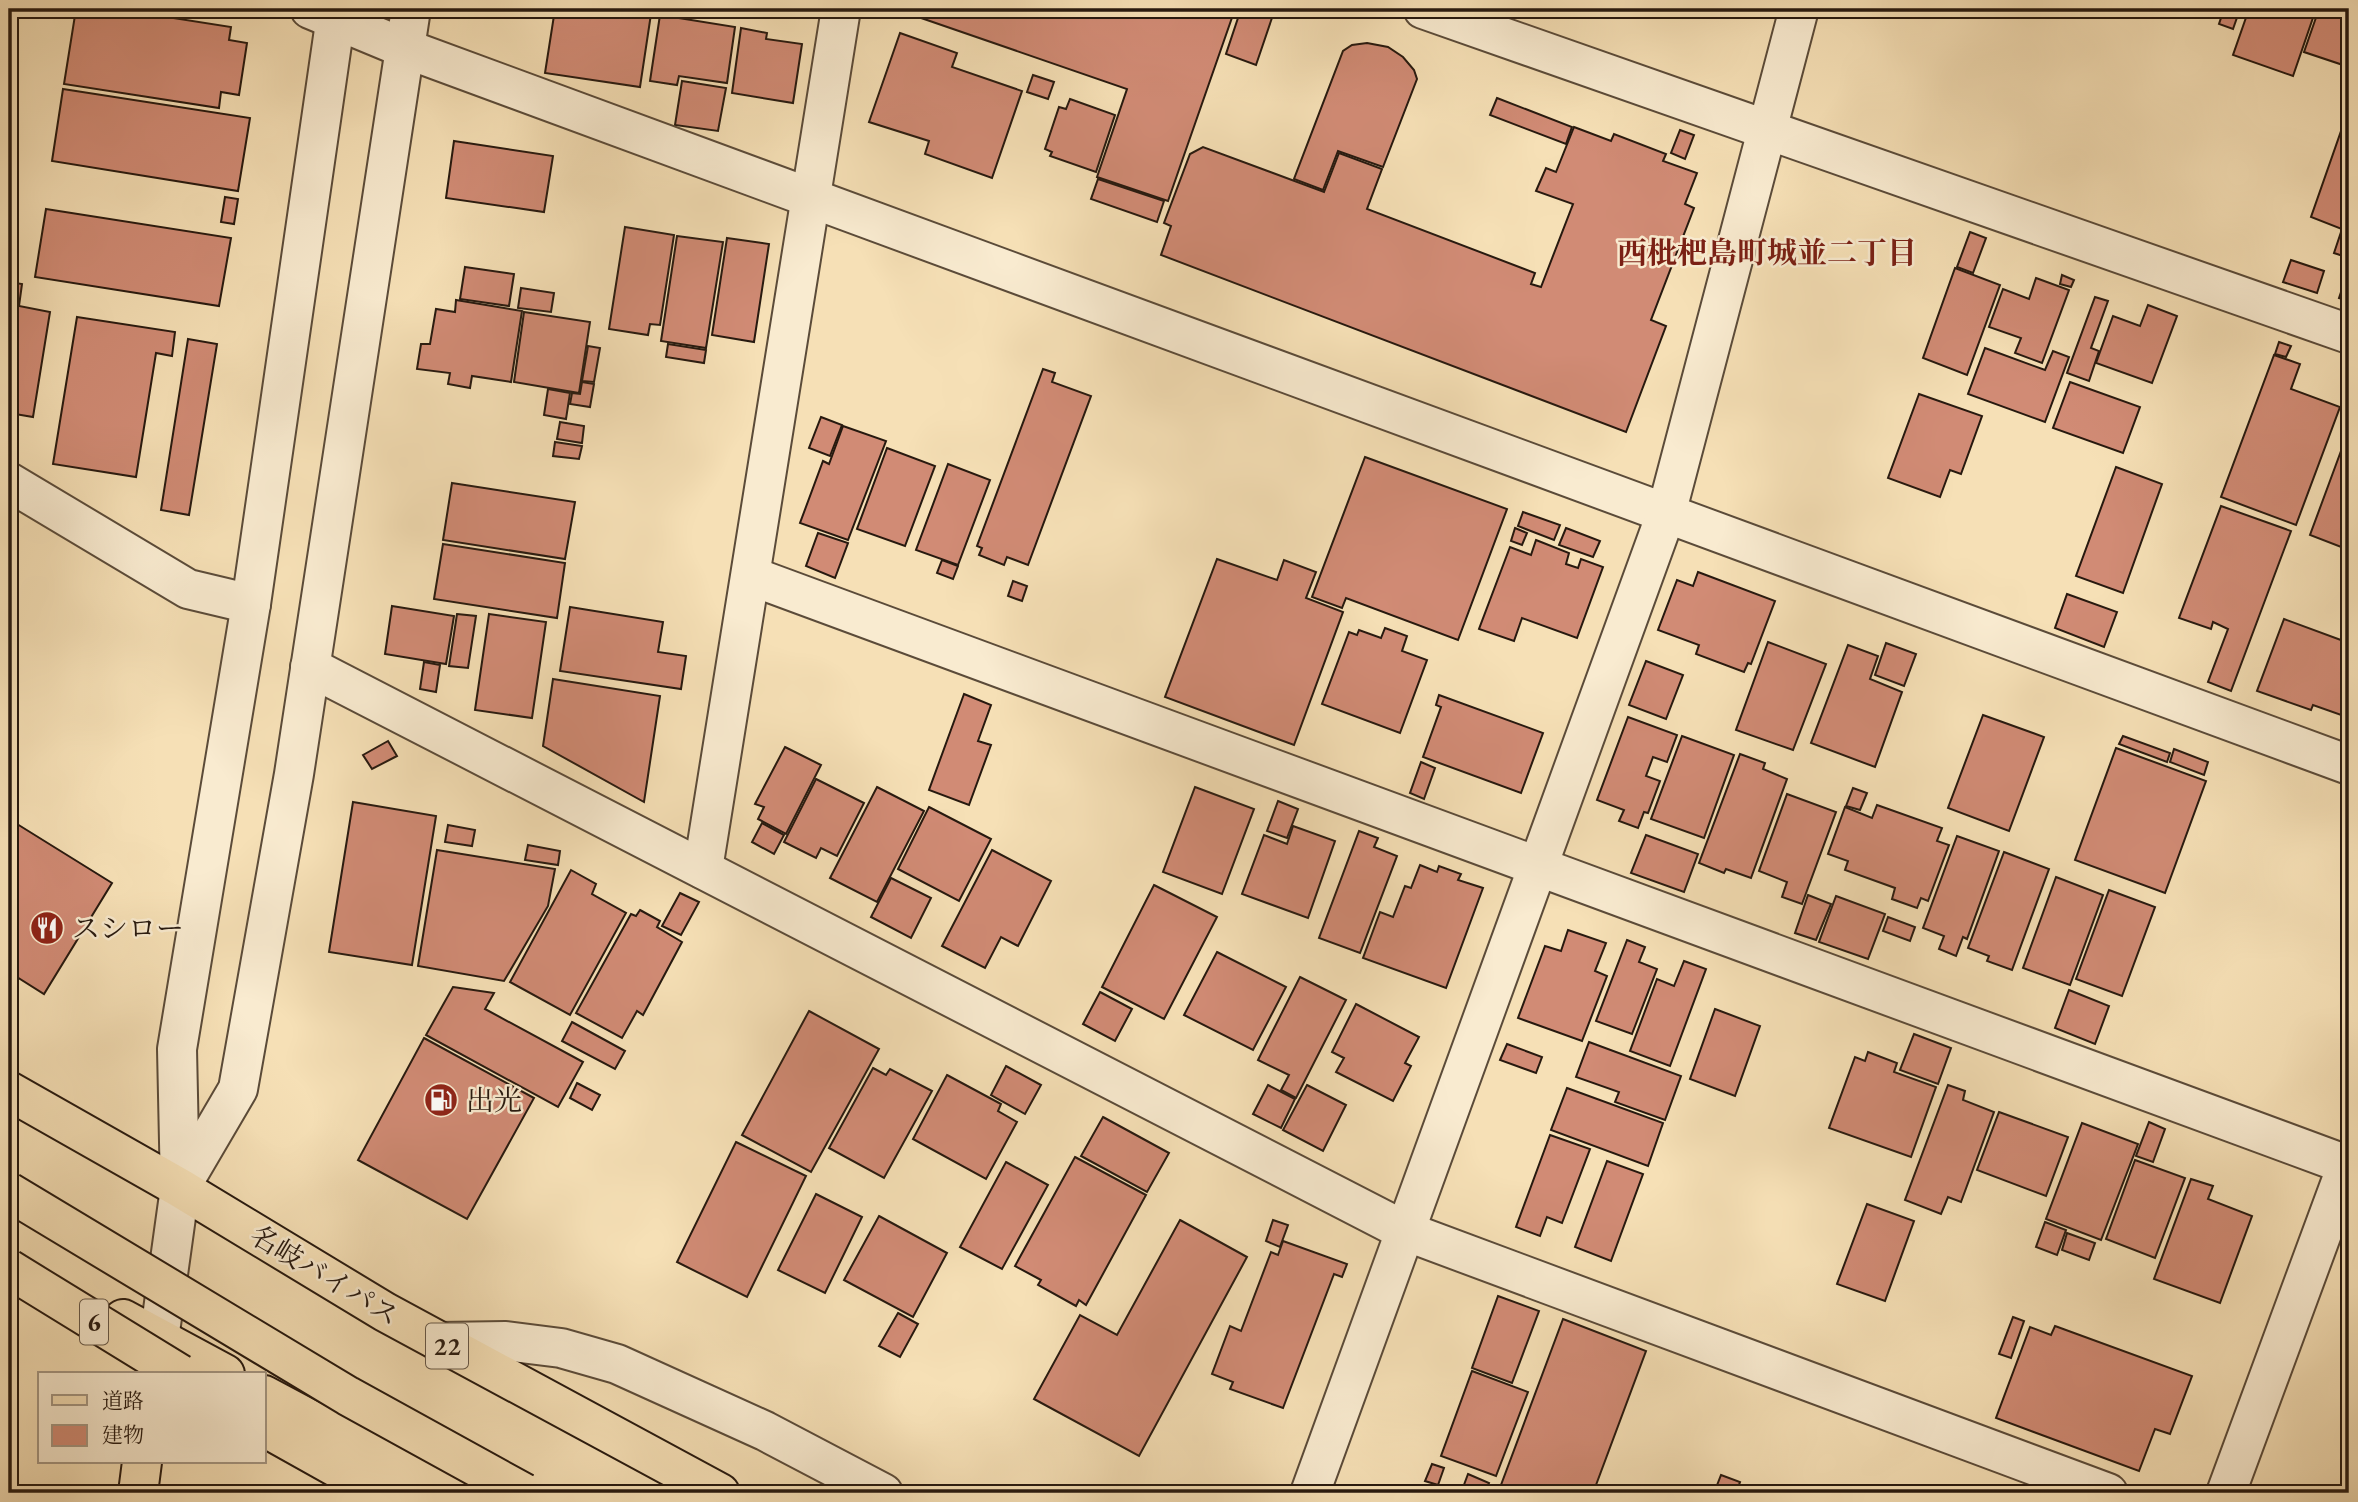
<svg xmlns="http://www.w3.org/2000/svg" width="2358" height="1502" viewBox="0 0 2358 1502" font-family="'EB Garamond','Noto Serif JP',serif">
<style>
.building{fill:#d18b75;stroke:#27190f;stroke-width:2}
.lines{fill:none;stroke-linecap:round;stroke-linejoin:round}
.minor-casing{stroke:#5b4b39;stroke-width:42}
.major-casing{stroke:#27190f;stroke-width:42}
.highway-casing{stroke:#27190f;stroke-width:42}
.minor{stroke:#f9ebd0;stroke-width:38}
.major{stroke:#f6e0b6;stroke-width:38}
.highway{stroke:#f6e0b6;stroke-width:38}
.highway-bridge-casing{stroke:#27190f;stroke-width:42;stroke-linecap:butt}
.highway-bridge{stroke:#f6e0b6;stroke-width:38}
.labels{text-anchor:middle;stroke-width:5;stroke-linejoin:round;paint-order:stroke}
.shield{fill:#f9ebd0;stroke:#665849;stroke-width:2}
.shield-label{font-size:26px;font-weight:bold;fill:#27190f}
.poi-label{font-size:28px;fill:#27190f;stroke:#f9ebd0;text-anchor:start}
.street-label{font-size:28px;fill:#27190f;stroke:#f9ebd0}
.neighbourhood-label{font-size:30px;font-weight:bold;fill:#7a1f14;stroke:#f9ebd0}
</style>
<rect width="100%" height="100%" fill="#f6e0b6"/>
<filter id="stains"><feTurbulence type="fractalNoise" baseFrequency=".00286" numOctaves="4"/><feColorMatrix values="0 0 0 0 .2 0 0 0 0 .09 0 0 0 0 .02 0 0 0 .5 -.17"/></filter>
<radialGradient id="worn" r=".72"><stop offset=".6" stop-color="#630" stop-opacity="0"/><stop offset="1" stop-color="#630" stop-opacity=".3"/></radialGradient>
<g class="building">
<polygon points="76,9 116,9 231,27 229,40 247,43 239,95 221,92 219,108 64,84"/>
<polygon points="555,9 612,9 651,14 640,87 545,73"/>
<polygon points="895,9 1235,9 1168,201 1097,177 1127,89"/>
<polygon points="1241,9 1275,9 1256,65 1226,54"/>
<polygon points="2052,9 2080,9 2077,17"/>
<polygon points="2224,9 2240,9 2233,29 2219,24"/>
<polygon points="2249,9 2316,9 2293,76 2233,55"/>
<polygon points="2319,9 2349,9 2349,67 2304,52"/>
<polygon points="660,15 735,27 727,83 679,76 677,85 650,81"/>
<polygon points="741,28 767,33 766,39 802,44 793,103 732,93"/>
<polygon points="900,33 957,53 952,67 1022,91 992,178 925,154 929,141 869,122"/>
<polygon points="1367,43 1388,47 1403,57 1414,70 1417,79 1383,167 1338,151 1323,190 1294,179 1343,51 1352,45"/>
<polygon points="1033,75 1054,82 1048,99 1027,92"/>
<polygon points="682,81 726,88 718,131 675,125"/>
<polygon points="63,89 250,118 238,191 52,161"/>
<polygon points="1497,98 1572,127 1566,144 1490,115"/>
<polygon points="1070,99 1115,115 1096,172 1050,156 1052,152 1045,149 1059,107 1066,109"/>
<polygon points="2347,114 2349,115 2349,258 2334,253 2342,229 2311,217"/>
<polygon points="1574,127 1611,141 1614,134 1666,154 1663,161 1697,173 1685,204 1694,208 1651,320 1666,326 1626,432 1161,255 1171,226 1164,223 1190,154 1203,147 1324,192 1339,153 1382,169 1367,209 1535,273 1531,284 1541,287 1573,204 1536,191 1546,168 1556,172"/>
<polygon points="1680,130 1694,135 1685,159 1671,153"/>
<polygon points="454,141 553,156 544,212 446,198"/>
<polygon points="1098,179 1164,201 1157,222 1091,199"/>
<polygon points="225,197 238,199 234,224 221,222"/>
<polygon points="46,209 231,238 219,306 35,277"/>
<polygon points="625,227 674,235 660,325 650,324 648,335 609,329"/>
<polygon points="1970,232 1986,238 1973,273 1957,267"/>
<polygon points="677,236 723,242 706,348 661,341"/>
<polygon points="727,238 769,244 754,342 712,335"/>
<polygon points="2291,260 2324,271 2317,293 2283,282"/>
<polygon points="465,267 514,274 509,306 460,299"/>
<polygon points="1955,268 2000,285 1967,375 1923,358"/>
<polygon points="2349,268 2349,301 2339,298"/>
<polygon points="2062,275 2074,280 2071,287 2060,284"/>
<polygon points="2036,278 2069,290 2042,363 2015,353 2021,338 1989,327 2003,289 2029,299"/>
<polygon points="9,282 22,284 19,306 50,312 33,417 9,413"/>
<polygon points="521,288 554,293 551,312 518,308"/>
<polygon points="2095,297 2108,301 2091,348 2099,351 2089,381 2067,373"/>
<polygon points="456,300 522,311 511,382 472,376 470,388 448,384 450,373 417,369 421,344 430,344 436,309 455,312"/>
<polygon points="2148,305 2177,316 2152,383 2096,363 2113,316 2140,326"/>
<polygon points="524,312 590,322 579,393 514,382"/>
<polygon points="77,317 175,332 172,356 156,353 136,477 53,464"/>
<polygon points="188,339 217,344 189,515 161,510"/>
<polygon points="2279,342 2291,346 2286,357 2275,354"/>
<polygon points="668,344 706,350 704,363 666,357"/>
<polygon points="588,346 600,348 594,382 582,381"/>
<polygon points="1985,348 2045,370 2053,351 2069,357 2045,422 1968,394"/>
<polygon points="2274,355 2300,364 2291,389 2340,407 2296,525 2221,497"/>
<polygon points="1043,369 1055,373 1052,382 1091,396 1028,565 1007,557 1004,565 979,555 982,548 977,546"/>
<polygon points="582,382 594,384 590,407 570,404 572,393 580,394"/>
<polygon points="2070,382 2140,407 2123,453 2053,428"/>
<polygon points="548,389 570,393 566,419 544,415"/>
<polygon points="1919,394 1982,416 1961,474 1950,470 1940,497 1888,478"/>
<polygon points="821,417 842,425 830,456 809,448"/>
<polygon points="560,422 584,426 582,443 557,439"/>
<polygon points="843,426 886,441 848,540 800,523 823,461 829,464"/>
<polygon points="555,442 582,446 579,459 553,456"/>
<polygon points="887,448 935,466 905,546 857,529"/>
<polygon points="2341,451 2349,454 2349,550 2310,535"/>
<polygon points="1365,457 1507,509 1458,640 1346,598 1342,608 1312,597"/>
<polygon points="948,464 990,480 958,565 916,550"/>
<polygon points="2116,467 2162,484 2123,593 2076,576"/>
<polygon points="452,483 575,502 565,559 443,540"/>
<polygon points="2221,506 2291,531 2231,691 2208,682 2228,629 2213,622 2211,629 2179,618"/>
<polygon points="1523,512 1560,525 1554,540 1518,526"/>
<polygon points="1515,528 1527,533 1522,545 1511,541"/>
<polygon points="1566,528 1600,541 1593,557 1559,545"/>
<polygon points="818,533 848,543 835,578 806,566"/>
<polygon points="1536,540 1569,553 1566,564 1578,568 1581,559 1603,567 1577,638 1522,618 1514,641 1479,629 1510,547 1531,555"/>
<polygon points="443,544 565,563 557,618 434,599"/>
<polygon points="1217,559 1277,580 1284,560 1316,572 1306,598 1343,612 1294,745 1165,697"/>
<polygon points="942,560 958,566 953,579 937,573"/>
<polygon points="1698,572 1775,601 1751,664 1748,663 1744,672 1696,654 1699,645 1658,630 1677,580 1693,586"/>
<polygon points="1013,581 1027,586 1022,601 1008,596"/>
<polygon points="2067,594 2117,612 2104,647 2055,628"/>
<polygon points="392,606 454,616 446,664 385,654"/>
<polygon points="570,607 663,622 658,652 686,656 681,689 560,671"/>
<polygon points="457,614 476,616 468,668 449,666"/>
<polygon points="489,614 546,622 532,718 475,710"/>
<polygon points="2284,619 2349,643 2349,701 2344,716 2313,705 2311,710 2257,691"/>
<polygon points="1385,628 1407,636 1402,651 1427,660 1400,733 1322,704 1349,632 1357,635 1359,630 1381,638"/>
<polygon points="1768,642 1826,664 1793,750 1736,730"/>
<polygon points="1886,643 1916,654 1904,686 1875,675"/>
<polygon points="1848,645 1878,656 1870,679 1902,692 1875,767 1811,743"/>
<polygon points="1646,661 1683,675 1666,719 1629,705"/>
<polygon points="424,662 440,665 436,692 420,689"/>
<polygon points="553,679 660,696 644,802 543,746"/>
<polygon points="964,694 991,705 978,741 991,745 969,805 929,790"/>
<polygon points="1439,695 1543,733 1521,793 1423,757 1441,707 1436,705"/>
<polygon points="1983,715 2044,737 2009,831 1948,808"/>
<polygon points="1628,717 1677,735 1667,762 1653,757 1646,776 1660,781 1648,813 1644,812 1638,828 1619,821 1624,810 1597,800"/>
<polygon points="1682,736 1734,755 1704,838 1651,819"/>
<polygon points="2123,736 2170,753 2167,762 2119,744"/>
<polygon points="388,741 397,756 372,769 363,755"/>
<polygon points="785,747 821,765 786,834 758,819 764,807 755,804"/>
<polygon points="2116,748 2206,781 2165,893 2075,860"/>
<polygon points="2174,749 2208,762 2204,775 2170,762"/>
<polygon points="1740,754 1765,763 1763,769 1787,779 1751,878 1726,869 1724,873 1699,863"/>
<polygon points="1421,762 1435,768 1424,799 1410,793"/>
<polygon points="816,779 864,803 837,856 821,848 816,858 784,842"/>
<polygon points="877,787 924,811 877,902 830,878"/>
<polygon points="1195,787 1254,809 1222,894 1163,872"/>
<polygon points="1853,788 1867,793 1860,810 1846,806"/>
<polygon points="1787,794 1836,812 1802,904 1782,897 1787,882 1759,871"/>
<polygon points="1278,801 1298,809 1287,838 1267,831"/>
<polygon points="353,802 436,816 412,965 329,952"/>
<polygon points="1877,805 1942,828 1937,841 1949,845 1928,901 1921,898 1917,908 1892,899 1895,888 1845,870 1848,861 1828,854 1845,807 1872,818"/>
<polygon points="929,807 991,839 959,901 898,869"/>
<polygon points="9,819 112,883 44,994 9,972"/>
<polygon points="762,823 784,835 774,854 752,842"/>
<polygon points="448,825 475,830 472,846 445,842"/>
<polygon points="1293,826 1335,841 1308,918 1242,894 1264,835 1287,844"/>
<polygon points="1359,831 1378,838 1374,847 1397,856 1360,953 1319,938"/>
<polygon points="1646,835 1698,854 1684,892 1631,873"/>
<polygon points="1957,836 1999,851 1967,939 1963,937 1956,956 1939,949 1944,936 1923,928"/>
<polygon points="528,845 560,851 558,865 525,860"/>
<polygon points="437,850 555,869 548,906 504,981 418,966"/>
<polygon points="992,850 1051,881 1018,946 1001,937 985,968 942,946"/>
<polygon points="2004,852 2049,869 2012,970 1987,961 1989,956 1968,948"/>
<polygon points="1420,865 1437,872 1439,866 1461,874 1458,880 1483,888 1446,988 1363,958 1380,912 1393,917 1405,886 1411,888"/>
<polygon points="571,870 596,884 592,894 626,913 570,1015 510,982"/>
<polygon points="2056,877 2103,895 2070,985 2023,968"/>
<polygon points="891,878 931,898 911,938 871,917"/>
<polygon points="1154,885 1217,917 1164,1019 1102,987"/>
<polygon points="2109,890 2155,907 2122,996 2076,979"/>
<polygon points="680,893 699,902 681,935 662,926"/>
<polygon points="1808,895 1831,904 1816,940 1795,933"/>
<polygon points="1836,896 1885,914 1868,959 1819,942"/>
<polygon points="640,910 660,921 657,927 682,942 643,1015 637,1011 622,1038 576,1013 631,914 636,916"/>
<polygon points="1888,917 1915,927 1910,941 1883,931"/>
<polygon points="1568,930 1606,943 1595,971 1607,976 1582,1041 1518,1018 1545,946 1561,951"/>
<polygon points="1627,940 1645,947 1639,962 1657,969 1632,1034 1596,1021"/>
<polygon points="1217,952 1286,987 1253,1050 1184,1015"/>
<polygon points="1684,961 1706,969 1670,1066 1630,1051 1657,979 1674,986"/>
<polygon points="1300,977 1346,1000 1296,1098 1281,1090 1289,1075 1258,1060"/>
<polygon points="453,987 494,993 485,1009 583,1062 558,1107 426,1035"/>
<polygon points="2069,990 2109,1006 2095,1044 2055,1028"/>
<polygon points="1100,992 1132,1009 1115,1041 1083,1024"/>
<polygon points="1356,1004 1419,1037 1405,1063 1411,1066 1393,1101 1336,1072 1344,1058 1332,1052"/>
<polygon points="1715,1009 1760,1026 1735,1096 1690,1079"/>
<polygon points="809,1011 879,1049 811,1172 742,1135"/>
<polygon points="572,1022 625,1051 615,1069 562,1041"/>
<polygon points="1914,1034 1951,1048 1938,1084 1900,1070"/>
<polygon points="424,1038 534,1098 467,1219 358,1160"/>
<polygon points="1589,1042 1681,1076 1665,1120 1615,1102 1619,1092 1576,1077"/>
<polygon points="1507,1044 1542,1057 1536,1073 1500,1060"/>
<polygon points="1868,1052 1897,1063 1894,1072 1936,1087 1911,1157 1829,1128 1855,1057 1865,1061"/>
<polygon points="1006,1066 1041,1085 1025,1114 991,1095"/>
<polygon points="873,1068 886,1075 890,1069 932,1091 884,1178 829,1148"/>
<polygon points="947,1075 1001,1104 998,1111 1017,1122 986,1179 913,1139"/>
<polygon points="577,1083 600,1095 592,1110 570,1098"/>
<polygon points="1268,1085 1295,1099 1281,1128 1253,1114"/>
<polygon points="1307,1085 1346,1105 1323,1151 1283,1130"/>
<polygon points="1948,1085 1965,1091 1963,1100 1994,1112 1961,1202 1948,1197 1941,1214 1905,1200"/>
<polygon points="1567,1088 1663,1123 1648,1166 1551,1130"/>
<polygon points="1999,1112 2068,1137 2046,1196 1977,1170"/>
<polygon points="1103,1117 1169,1153 1147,1192 1081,1156"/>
<polygon points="2149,1122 2165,1129 2153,1162 2136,1156"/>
<polygon points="2082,1123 2138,1144 2101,1240 2046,1219"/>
<polygon points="1550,1135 1590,1149 1562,1223 1547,1217 1540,1236 1516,1227"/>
<polygon points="736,1142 806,1176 747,1297 677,1262"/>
<polygon points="1075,1157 1146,1195 1086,1305 1079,1300 1076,1306 1038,1285 1041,1280 1015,1266"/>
<polygon points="2135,1160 2185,1178 2155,1258 2106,1239"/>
<polygon points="1607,1161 1643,1174 1611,1261 1575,1247"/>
<polygon points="1006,1162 1048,1185 1002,1269 960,1247"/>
<polygon points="2191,1179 2213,1186 2208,1199 2252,1216 2220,1303 2154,1279"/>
<polygon points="816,1194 862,1217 825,1293 778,1270"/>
<polygon points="1867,1204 1914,1221 1885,1301 1837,1284"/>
<polygon points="879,1216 947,1253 913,1317 844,1280"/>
<polygon points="1180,1220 1247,1257 1139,1456 1034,1399 1080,1315 1117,1335"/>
<polygon points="1273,1220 1288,1225 1280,1247 1266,1241"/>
<polygon points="2045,1222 2066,1230 2057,1255 2036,1247"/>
<polygon points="2067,1233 2095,1243 2089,1260 2062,1250"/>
<polygon points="1283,1241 1347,1264 1342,1277 1334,1274 1283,1408 1230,1389 1233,1382 1212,1374 1230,1326 1241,1331 1271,1252 1278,1255"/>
<polygon points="1498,1296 1539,1311 1512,1383 1472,1368"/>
<polygon points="898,1313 918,1324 900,1357 879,1346"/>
<polygon points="2013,1317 2024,1321 2011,1358 1999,1354"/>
<polygon points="1563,1319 1646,1351 1593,1493 1498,1493"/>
<polygon points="2055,1326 2192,1376 2170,1434 2155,1429 2139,1471 1996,1418 2030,1327 2051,1335"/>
<polygon points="1472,1371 1528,1392 1496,1476 1441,1456"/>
<polygon points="1432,1464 1444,1468 1438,1485 1425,1481"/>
<polygon points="1468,1474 1489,1483 1485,1493 1461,1493"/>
<polygon points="1721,1475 1740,1482 1736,1493 1714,1493"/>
</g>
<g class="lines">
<g class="minor-casing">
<g id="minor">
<polyline points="310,9 404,48 2349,765"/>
<polyline points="1423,9 2349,334"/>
<polyline points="9,482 188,589 251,604"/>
<polyline points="751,576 2347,1165"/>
<polyline points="310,667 1405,1231 2108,1493"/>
<polyline points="703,869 841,9"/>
<polyline points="180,1188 238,1089 294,774 411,9"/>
<polyline points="159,1339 180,1188 177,1049 251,604 337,9"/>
<polyline points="439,1342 506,1341 561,1348 617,1364 765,1431 883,1493"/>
<polyline points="1310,1493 1666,514 1799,9"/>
<polyline points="2226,1493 2349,1160"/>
</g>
</g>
<g class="major-casing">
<polyline id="major" points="138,1493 142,1462"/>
</g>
<g class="highway-casing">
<g id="highway">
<polyline points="9,1091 180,1188 385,1312 720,1493"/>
<polyline points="123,1319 225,1374"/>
<polyline points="264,1395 448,1493"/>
<polyline points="264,1427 382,1493"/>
</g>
</g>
<use href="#minor" class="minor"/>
<use href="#major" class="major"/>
<use href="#highway" class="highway"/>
<g class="highway-bridge-casing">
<g id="highway-bridge">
<polyline points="9,1192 348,1396 524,1493"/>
<polyline points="9,1269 180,1374"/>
</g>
</g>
<use href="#highway-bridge" class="highway-bridge"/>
</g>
<defs>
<g id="restaurant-disc" transform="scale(1.75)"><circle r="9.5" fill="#8f2418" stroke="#f9ebd0"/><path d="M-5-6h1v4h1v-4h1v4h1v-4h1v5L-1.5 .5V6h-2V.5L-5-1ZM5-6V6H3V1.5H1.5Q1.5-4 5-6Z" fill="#fff"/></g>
<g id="fuel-disc" transform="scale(1.75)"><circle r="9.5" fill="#8f2418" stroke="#f9ebd0"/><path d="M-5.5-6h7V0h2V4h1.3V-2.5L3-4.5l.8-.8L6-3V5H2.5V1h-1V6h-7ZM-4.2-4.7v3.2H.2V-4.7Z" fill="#fff"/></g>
</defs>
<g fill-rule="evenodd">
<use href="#restaurant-disc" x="47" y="928"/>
<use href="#fuel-disc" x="441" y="1100"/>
</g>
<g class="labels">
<g class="shield">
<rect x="80" y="1299.5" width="28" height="45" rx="5"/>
<rect x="426" y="1323.5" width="42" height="45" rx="5"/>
</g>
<g class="shield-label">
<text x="94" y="1331">6</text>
<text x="447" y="1355">22</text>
</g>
<g class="poi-label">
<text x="72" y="938">スシロー</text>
<text x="466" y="1110">出光</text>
</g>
<g class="street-label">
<text transform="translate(325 1275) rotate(31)" y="10">名岐バイパス</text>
</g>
<g class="neighbourhood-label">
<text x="1767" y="263">西枇杷島町城並二丁目</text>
</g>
</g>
<rect width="2358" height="1502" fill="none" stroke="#f6e0b6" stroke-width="35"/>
<rect x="10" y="10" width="2337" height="1481" fill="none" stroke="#27190f" stroke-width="3.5"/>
<rect x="18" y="18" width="2323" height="1467" fill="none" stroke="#27190f" stroke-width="2"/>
<rect x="38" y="1372" width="228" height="91" fill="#f9ebd0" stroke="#a59783" stroke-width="2"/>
<rect x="52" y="1395" width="35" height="10" fill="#f6e0b6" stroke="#a59783" stroke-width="2"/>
<text x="102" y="1408" font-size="21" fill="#27190f">道路</text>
<rect x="52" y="1425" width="35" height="21" fill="#d18b75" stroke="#a59783" stroke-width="2"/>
<text x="102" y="1442" font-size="21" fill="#27190f">建物</text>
<rect width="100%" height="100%" filter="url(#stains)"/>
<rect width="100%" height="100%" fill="url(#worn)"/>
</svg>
